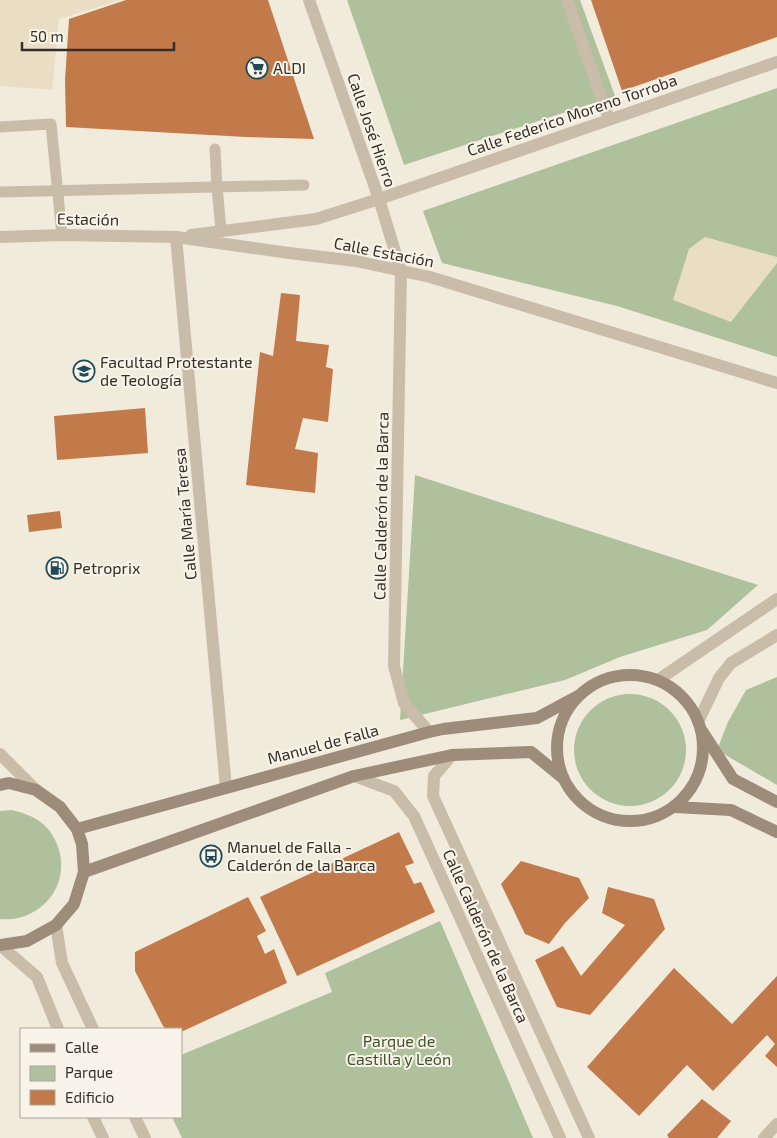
<svg xmlns="http://www.w3.org/2000/svg" width="777" height="1138" viewBox="0 0 777 1138" font-family="'Exo 2',sans-serif">
<style>
.green{fill:#afc09d}
.plaza{fill:#e9dec4}
.building{fill:#c27a4a}
.lines{fill:none;stroke-linecap:round;stroke-linejoin:round}
.service{stroke:#c9bca9;stroke-width:11}
.pedestrian{stroke:#c9bca9;stroke-width:12}
.minor{stroke:#c9bca9;stroke-width:12}
.secondary{stroke:#9d8c7a;stroke-width:12}
.labels{text-anchor:middle;stroke-width:4;stroke-linejoin:round;paint-order:stroke}
.poi-label{font-size:16px;fill:#362f28;stroke:#f9f4e9;text-anchor:start}
.street-label{font-size:16px;fill:#362f28;stroke:#f9f4e9}
.park-label{font-size:16px;fill:#3f542d;stroke:#f9f4e9}
</style>
<rect width="100%" height="100%" fill="#f1ebdc"/>
<g class="green">
<polygon points="347,0 580,0 615,96 404,165"/>
<polygon points="777,88 777,357 617,306 442,263 423,211"/>
<polygon points="415,475 758,585 707,630 620,657 565,680 400,720"/>
<polygon points="777,677 777,785 717,750 728,722 746,690"/>
<circle cx="630" cy="750" r="56"/>
<path d="M12,810C24,813 33,816 43,824C51,831 56,840 59,850C70,888 38,923 0,919V811Z"/>
<polygon points="440,921 533,1138 182,1138 172,1117 181,1117 181,1055 332,992 325,973"/>
</g>
<g class="plaza">
<polygon points="0,0 121,0 59,19 52,90 0,86"/>
<polygon points="705,237 777,257 777,263 731,322 673,300 689,249"/>
</g>
<g class="building">
<polygon points="126,0 268,0 314,139 246,137 66,127 65,80 69,19"/>
<polygon points="591,0 777,0 777,37 622,91"/>
<polygon points="281,293 300,295 296,341 329,345 326,367 333,369 328,422 303,418 295,449 318,453 315,493 246,485 260,352 273,356"/>
<polygon points="145,408 148,453 57,460 54,416"/>
<polygon points="60,511 62,528 29,532 27,515"/>
<polygon points="399,832 414,863 405,866 414,884 421,882 435,912 297,976 260,897"/>
<polygon points="521,861 579,878 589,898 565,923 549,944 525,934 501,884"/>
<polygon points="608,887 654,899 665,929 590,1015 557,1007 535,960 563,946 581,976 625,925 602,913"/>
<polygon points="248,897 266,931 257,936 265,954 274,949 287,983 181,1032 181,1029 166,1029 163,1026 135,971 135,952"/>
<polygon points="674,968 732,1024 777,976 777,1067 765,1056 775,1044 767,1035 713,1091 687,1065 639,1116 587,1067"/>
<polygon points="702,1099 731,1121 717,1138 669,1138 667,1135"/>
</g>
<g class="lines">
<g class="service">
<polyline points="0,127 51,124 62,235"/>
<polyline points="215,149 217,187 221,230"/>
<polyline points="0,192 304,185"/>
</g>
<polyline class="pedestrian" points="567,0 609,119"/>
<g class="minor">
<polyline points="309,0 379,199 401,271 394,666 404,703 429,732"/>
<polyline points="191,235 316,219 379,199 777,62"/>
<polyline points="0,237 62,235 176,237 289,253 356,261 430,277 777,383"/>
<polyline points="176,237 226,788"/>
<polyline points="658,680 777,599"/>
<polyline points="698,722 719,678 731,663 777,635"/>
<polyline points="0,754 36,790"/>
<polyline points="452,755 434,776 433,796 589,1138"/>
<polyline points="354,776 394,791 414,816 560,1138"/>
<polyline points="56,925 62,963 93,1029"/>
<polyline points="0,945 37,977 58,1029"/>
<polyline points="93,1117 103,1138"/>
<polyline points="135,1117 145,1138"/>
<polyline points="764,1138 777,1124"/>
</g>
<g class="secondary">
<circle cx="630" cy="748" r="73"/>
<polyline points="702,731 733,779 777,802"/>
<polyline points="0,785 9,783 36,790 60,807 77,829 82,844 84,872 74,904 56,925 27,941 0,945"/>
<polyline points="674,807 731,810 777,832"/>
<polyline points="77,829 429,732 443,729 537,718 578,696"/>
<polyline points="84,872 354,776 452,755 531,752 563,778"/>
</g>
</g>
<defs>
<g id="supermarket-ring" transform="scale(1.125)"><circle r="9.5" fill="#f9f4e9" stroke="#1f4a56" stroke-width="1.5"/><path d="M-6-5.5h2.5l.6 2H6L4.5 2H-2.5L-4.4-4H-6ZM-1.5 3.2a1.3 1.3 0 1 0 .1 0ZM3 3.2a1.3 1.3 0 1 0 .1 0Z" fill="#1f4a56"/></g>
<g id="university-ring" transform="scale(1.125)"><circle r="9.5" fill="#f9f4e9" stroke="#1f4a56" stroke-width="1.5"/><path d="M0-5L7-2L0 1L-7-2ZM-4 1L0 2.5L4 1V4Q0 6-4 4Z" fill="#1f4a56"/></g>
<g id="fuel-ring" transform="scale(1.125)"><circle r="9.5" fill="#f9f4e9" stroke="#1f4a56" stroke-width="1.5"/><path d="M-5.5-6h7V0h2V4h1.3V-2.5L3-4.5l.8-.8L6-3V5H2.5V1h-1V6h-7ZM-4.2-4.7v3.2H.2V-4.7Z" fill="#1f4a56"/></g>
<g id="bus-ring" transform="scale(1.125)"><circle r="9.5" fill="#f9f4e9" stroke="#1f4a56" stroke-width="1.5"/><path d="M-5-6H5V4H4V6H2V4H-2V6H-4V4H-5ZM-3.5-4V0h7V-4ZM-3.5 1.2v1.5H-2V1.2ZM2 1.2v1.5H3.5V1.2Z" fill="#1f4a56"/></g>
</defs>
<g fill-rule="evenodd">
<use href="#supermarket-ring" x="257" y="68"/>
<use href="#university-ring" x="84" y="371"/>
<use href="#fuel-ring" x="57" y="568"/>
<use href="#bus-ring" x="211" y="856"/>
</g>
<g class="labels">
<g class="poi-label">
<text x="273" y="74">ALDI</text>
<text x="100" y="368">Facultad Protestante<tspan x="100" dy="18">de Teología</tspan></text>
<text x="73" y="574">Petroprix</text>
<text x="227" y="853">Manuel de Falla -<tspan x="227" dy="18">Calderón de la Barca</tspan></text>
</g>
<g class="street-label">
<text transform="translate(572 115) rotate(-19)" y="6">Calle Federico Moreno Torroba</text>
<text transform="translate(372 130) rotate(71)" y="6">Calle José Hierro</text>
<text transform="translate(88 219) rotate(1)" y="6">Estación</text>
<text transform="translate(384 252) rotate(11)" y="6">Calle Estación</text>
<text transform="translate(381 506) rotate(-89)" y="6">Calle Calderón de la Barca</text>
<text transform="translate(185 514) rotate(-95)" y="6">Calle María Teresa</text>
<text transform="translate(323 744) rotate(-15)" y="6">Manuel de Falla</text>
<text transform="translate(486 936) rotate(66)" y="6">Calle Calderón de la Barca</text>
</g>
<g class="park-label">
<text x="399" y="1047">Parque de<tspan x="399" dy="18">Castilla y León</tspan></text>
</g>
</g>
<rect x="20" y="1028" width="162" height="90" fill="#f9f4e9" stroke="#aba59c"/>
<rect x="30" y="1044" width="25" height="8" fill="#9d8c7a" stroke="#aba59c"/>
<text x="65" y="1053" font-size="15" fill="#362f28">Calle</text>
<rect x="30" y="1066" width="25" height="15" fill="#afc09d" stroke="#aba59c"/>
<text x="65" y="1078" font-size="15" fill="#362f28">Parque</text>
<rect x="30" y="1090" width="25" height="15" fill="#c27a4a" stroke="#aba59c"/>
<text x="65" y="1103" font-size="15" fill="#362f28">Edificio</text>
<path d="M22 42v8h152v-8" fill="none" stroke="#362f28" stroke-width="2.5"/>
<text x="30" y="42" font-size="15" fill="#362f28" stroke="#f9f4e9" stroke-width="4" paint-order="stroke">50 m</text>
</svg>
